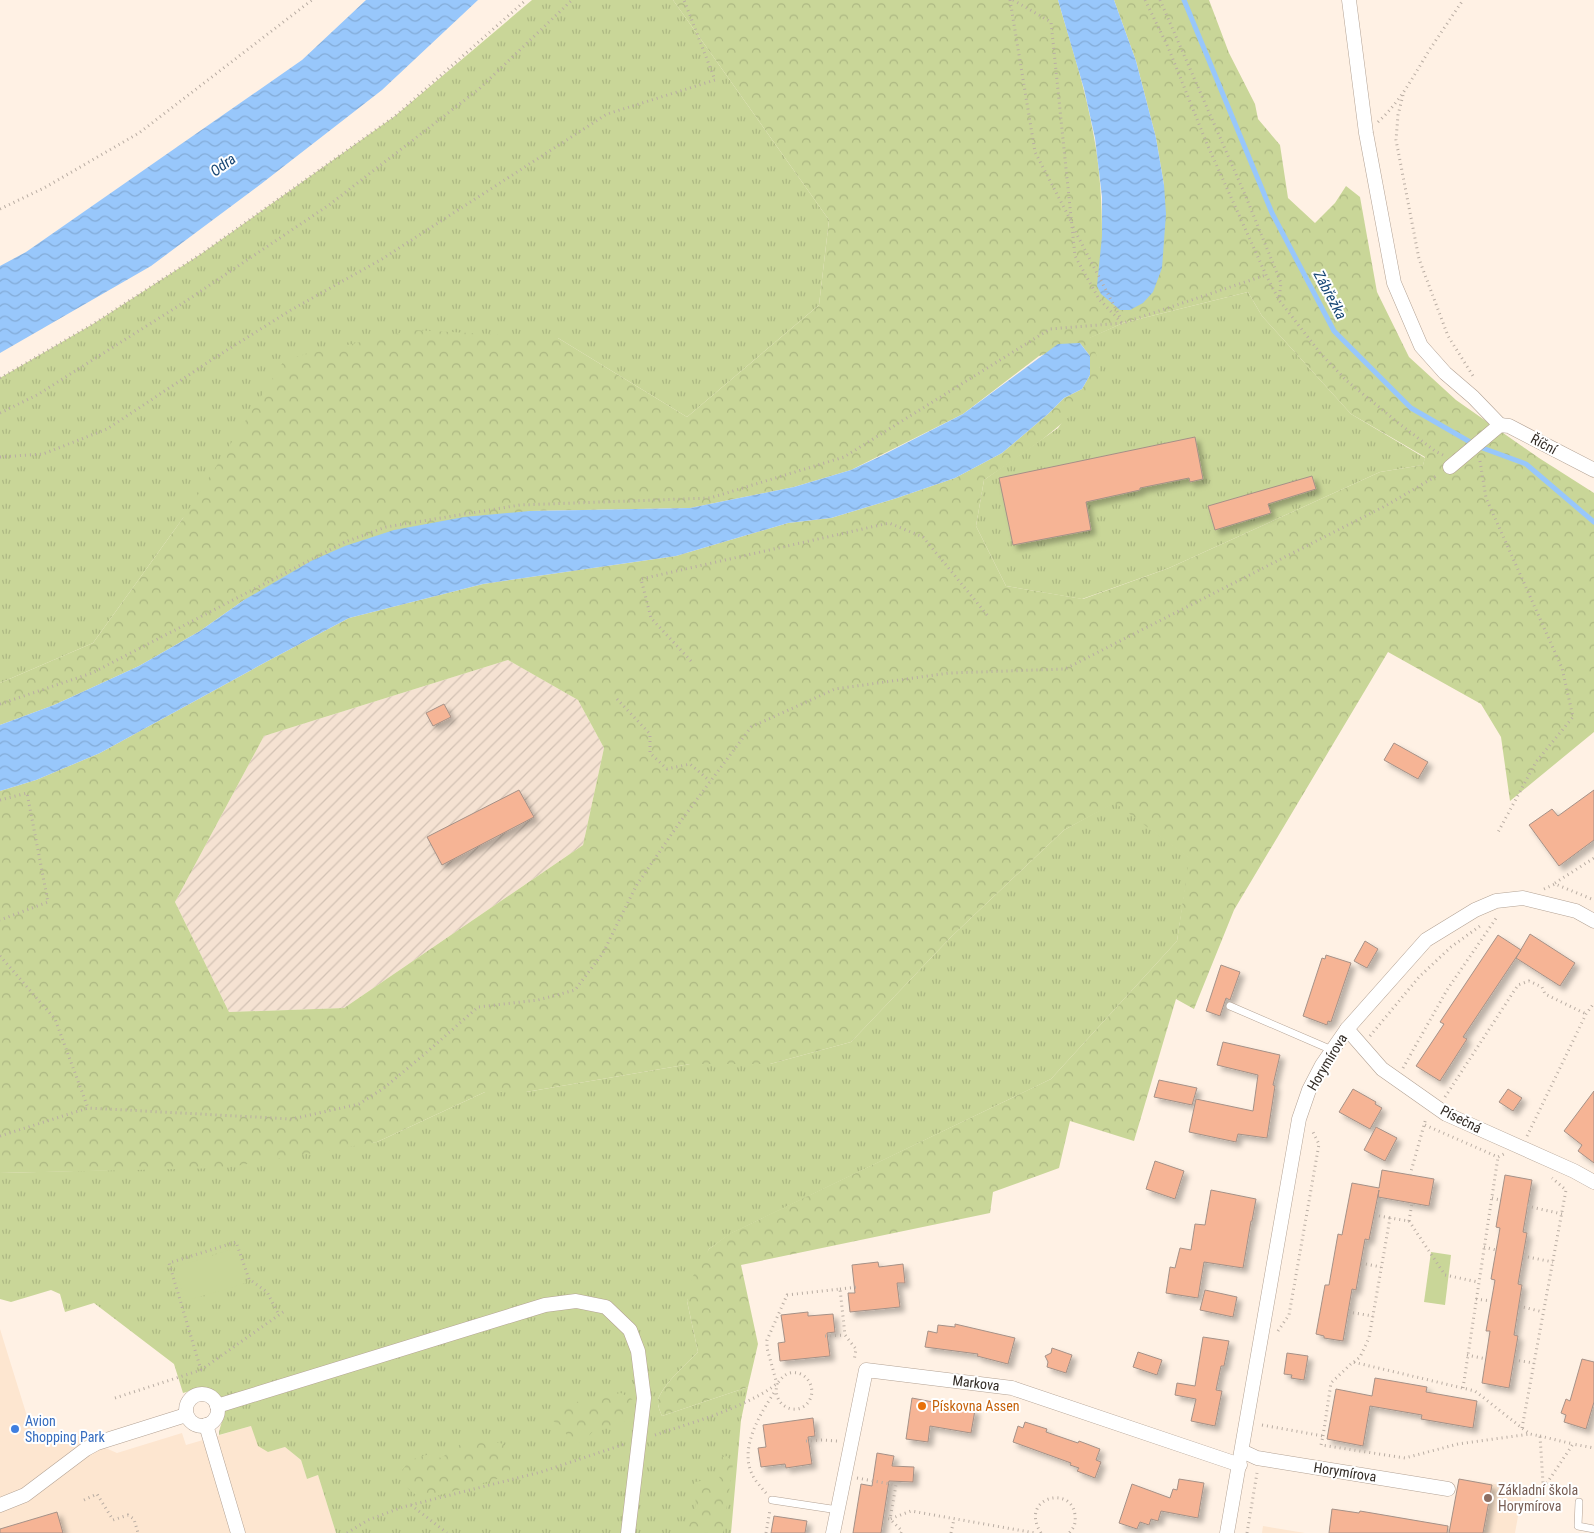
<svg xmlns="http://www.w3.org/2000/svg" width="1594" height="1533" viewBox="0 0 1594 1533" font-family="'Roboto Condensed',sans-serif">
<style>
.built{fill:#fde6d0}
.industrial{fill:url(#industrial-furrows)}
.grass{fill:url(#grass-tufts)}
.forest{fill:url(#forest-crowns);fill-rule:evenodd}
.pitch{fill:#c9d698}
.water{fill:url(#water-waves)}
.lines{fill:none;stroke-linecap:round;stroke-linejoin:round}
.stream{stroke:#98c7fb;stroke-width:5}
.building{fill:#f6b495;stroke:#a59187;filter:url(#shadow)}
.service-casing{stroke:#b3a294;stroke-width:8}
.minor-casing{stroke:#b3a294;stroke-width:15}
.path{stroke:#b9ada3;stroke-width:3;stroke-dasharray:1 4;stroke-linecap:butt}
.service{stroke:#fff;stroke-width:7}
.minor{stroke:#fff;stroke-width:14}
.food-dot{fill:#e8710a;stroke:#fff;stroke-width:2}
.shop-dot{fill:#3f7fe0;stroke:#fff;stroke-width:2}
.education-dot{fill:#8d6e63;stroke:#fff;stroke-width:2}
.labels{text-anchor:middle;stroke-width:4;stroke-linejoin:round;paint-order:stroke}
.street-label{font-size:14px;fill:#322b25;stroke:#fff}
.food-label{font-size:14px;fill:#c56008;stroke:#fff;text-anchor:start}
.shop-label{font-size:14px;fill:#366cbe;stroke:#fff;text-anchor:start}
.education-label{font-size:14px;fill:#785e54;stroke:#fff;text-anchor:start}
.water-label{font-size:15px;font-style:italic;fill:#164675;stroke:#fff}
</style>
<defs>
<pattern id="industrial-furrows" width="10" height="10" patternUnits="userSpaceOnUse" patternTransform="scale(1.25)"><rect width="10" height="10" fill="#f5e2d2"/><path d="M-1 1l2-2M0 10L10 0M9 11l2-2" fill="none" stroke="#d2c2b4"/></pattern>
<pattern id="grass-tufts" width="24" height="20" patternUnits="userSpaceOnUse" patternTransform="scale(1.25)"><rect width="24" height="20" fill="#c9d698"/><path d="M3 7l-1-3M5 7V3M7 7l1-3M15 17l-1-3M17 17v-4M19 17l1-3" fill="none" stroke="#adb883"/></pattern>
<pattern id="forest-crowns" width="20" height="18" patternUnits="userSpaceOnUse" patternTransform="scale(1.25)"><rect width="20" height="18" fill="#c9d698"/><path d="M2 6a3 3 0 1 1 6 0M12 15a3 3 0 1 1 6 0" fill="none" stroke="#adb883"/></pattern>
<pattern id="water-waves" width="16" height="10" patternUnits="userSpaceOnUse" patternTransform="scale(1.25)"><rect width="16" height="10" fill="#98c7fb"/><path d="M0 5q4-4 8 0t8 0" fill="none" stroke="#83abd7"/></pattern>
<filter id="shadow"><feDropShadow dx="4.5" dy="4.5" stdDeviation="2.5" flood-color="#0004"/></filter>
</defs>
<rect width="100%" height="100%" fill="#fff1e4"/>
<g class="built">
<polygon points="0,1329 35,1442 71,1433 117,1453 182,1433 186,1445 251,1426 268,1452 285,1447 301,1460 307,1479 318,1475 336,1533 0,1533"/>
<polygon points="1459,1479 1523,1488 1515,1533 1329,1533 1332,1509 1359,1513 1360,1511 1450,1526"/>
<polygon points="1263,1526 1305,1533 1262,1533"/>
</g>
<polygon class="industrial" points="508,660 578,700 604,748 583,845 344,1008 229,1012 175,902 264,736"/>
<g class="grass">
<polygon points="532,0 673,0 829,220 819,305 687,417 558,338 183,518 93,643 0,683 0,378 93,324 201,254 395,116"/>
<polygon points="1248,292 1262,316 1351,414 1425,458 1423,465 1380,472 1169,568 1082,599 1006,586 976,526 984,480 1058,428 1100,369 1089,338 1123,323"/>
<path d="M1115,802L1190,858L1177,941L1051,1079L730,1234L709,1249L687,1301L698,1352C686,1364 666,1382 659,1397C656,1404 660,1411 662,1416L748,1387L741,1420L731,1533H336L318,1475L307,1479L301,1460L285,1447L268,1452L258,1446L251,1426L219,1435C219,1425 226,1417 225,1408C225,1404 222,1399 220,1397C210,1383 196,1389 183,1393L174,1364L94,1303L65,1312L60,1294L51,1290L11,1302L0,1299V1173L112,1170L377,1142L485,1092H526L690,1064H770L851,1042L951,937L1064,830Z"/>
</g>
<g class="forest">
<path d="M673,0H1058C1071,45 1086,90 1094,137C1100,169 1102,203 1102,236L1164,185L1156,138L1136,61L1114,0H1209L1229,53L1255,104L1258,119L1280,145L1288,198L1315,223L1335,203L1346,186L1360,197L1377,292L1409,357L1456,400L1539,458L1594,493V732L1510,801L1501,737L1481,704L1388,652L1234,910L1194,1009L1176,999L1134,1141L1070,1121L1059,1168L993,1192L990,1213L741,1265L758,1344L748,1387L662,1416C660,1411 656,1403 659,1397C666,1382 686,1364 698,1352L687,1301L693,1276L709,1249L729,1234L1051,1079L1177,941L1189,858L1115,803L1064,830L951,937L851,1042L770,1064H690L526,1092H485L377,1142L224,1168L0,1173V791L36,780L100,753L264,663L349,618L483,584L676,556L788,523L831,518L897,498L955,478L1002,453L1048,414L1064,398L1082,389L1090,375V356L1080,343L1039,356L963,414L851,470L794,487L690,508L530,511L244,600L200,631L139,666L54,705L0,725V683L93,643L183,518L285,359L414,330L558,338L687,417L819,305L829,220ZM1248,292L1262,316L1351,414L1425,457L1423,465L1380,472L1169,568L1083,599L1006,586L976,526L984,480C1016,458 1094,410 1100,371C1101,361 1092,347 1090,338L1123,323ZM508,660L578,700L604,748L583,845L344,1008L229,1012L175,902L264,736Z"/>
<path d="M621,1393L632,1399L636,1409L631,1419L615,1426L596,1428L584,1441L574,1445C567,1442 565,1435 566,1428L553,1421L551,1412L559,1405L575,1400L582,1405L589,1407L609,1395Z"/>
<path d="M468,1439L484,1440L504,1444L511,1457L510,1471L497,1479L425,1499C412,1494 404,1487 399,1474L410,1460L430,1454L441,1458Z"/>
<path d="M727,1456L733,1464L723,1533H684C697,1515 697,1504 694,1482L707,1480L715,1483L720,1479L716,1466L720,1458Z"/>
</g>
<g class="pitch">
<polygon points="236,1248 246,1283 185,1301 175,1267"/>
<polygon points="1431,1252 1451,1255 1445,1305 1424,1302"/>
</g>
<g class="water">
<polygon points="366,0 478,0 382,90 261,184 151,266 0,353 0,266 26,252 302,60"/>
<polygon points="1058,0 1114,0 1136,61 1156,138 1164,185 1166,214 1162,268 1153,292 1143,303 1130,310 1120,310 1101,294 1097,286 1102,236 1102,197 1095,138 1084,89"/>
<polygon points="1080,343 1090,356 1090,375 1082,389 1064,398 1048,414 1002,453 955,478 897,498 831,518 788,523 676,556 483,584 349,618 264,663 100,753 36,780 0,791 0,725 54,705 139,666 200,631 244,600 311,561 345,546 394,530 464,517 530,511 690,508 794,487 851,470 881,456 963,414 1058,344"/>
</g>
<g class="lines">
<polyline class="stream" points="1184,0 1272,213 1334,331 1411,408 1477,446 1526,464 1594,522"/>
</g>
<g class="building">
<polygon points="1195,437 1203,479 1190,482 1189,478 1140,488 1140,490 1086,502 1091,530 1013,545 999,478"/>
<polygon points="1312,476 1316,489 1268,504 1271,513 1215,530 1208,506"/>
<polygon points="444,704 451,717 433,726 426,713"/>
<polygon points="1394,743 1428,762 1418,779 1384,760"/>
<polygon points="519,790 534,817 442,865 427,837"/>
<polygon points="1594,790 1594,840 1559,866 1529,825 1552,809 1558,816"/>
<polygon points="1530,934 1575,963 1560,986 1516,958"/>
<polygon points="1498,935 1521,950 1463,1037 1467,1039 1440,1081 1416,1066 1444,1024 1440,1022"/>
<polygon points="1365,941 1378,949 1367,968 1354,961"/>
<polygon points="1326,955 1351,963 1331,1022 1328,1021 1327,1025 1303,1016 1322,958 1325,959"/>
<polygon points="1221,965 1240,972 1230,1000 1226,998 1220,1016 1206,1011"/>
<polygon points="1223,1042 1280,1055 1273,1085 1275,1086 1267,1138 1238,1134 1236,1142 1189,1132 1196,1099 1253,1111 1258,1075 1217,1065"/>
<polygon points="1159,1080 1197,1088 1192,1105 1154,1097"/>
<polygon points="1353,1089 1376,1102 1375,1104 1382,1108 1370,1129 1339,1112"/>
<polygon points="1508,1089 1522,1098 1513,1111 1499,1102"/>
<polygon points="1594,1091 1594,1163 1578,1151 1582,1145 1564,1131"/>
<polygon points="1376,1127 1397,1138 1385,1161 1364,1150"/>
<polygon points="1155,1161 1184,1171 1175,1199 1146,1189"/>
<polygon points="1382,1170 1434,1179 1429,1206 1378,1197 1379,1190 1369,1240 1365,1239 1356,1290 1352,1289 1343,1341 1324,1338 1324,1336 1316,1334 1325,1285 1329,1285 1338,1234 1342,1235 1352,1183 1379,1188"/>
<polygon points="1505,1175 1532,1180 1523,1232 1527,1233 1518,1284 1522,1285 1514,1335 1518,1336 1509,1388 1482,1383 1490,1331 1486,1331 1495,1280 1491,1279 1500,1228 1496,1227"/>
<polygon points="1211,1190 1256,1199 1252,1221 1251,1221 1243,1268 1204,1262 1198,1298 1166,1293 1170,1267 1175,1268 1180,1248 1191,1250 1195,1224 1205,1225"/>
<polygon points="878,1262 879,1267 903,1264 905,1283 897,1283 900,1307 850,1312 848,1293 855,1293 852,1265"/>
<polygon points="1205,1290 1237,1297 1233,1317 1200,1310"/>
<polygon points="808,1312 808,1316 833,1314 835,1332 827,1333 830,1356 780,1361 778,1343 785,1342 781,1315"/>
<polygon points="955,1324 1015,1338 1008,1364 977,1356 978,1354 925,1347 928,1331 937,1333 938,1325 955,1327"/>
<polygon points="1203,1337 1229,1341 1224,1366 1221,1366 1216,1390 1222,1391 1215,1426 1191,1421 1196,1399 1175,1395 1177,1383 1195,1386"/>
<polygon points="1052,1348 1072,1355 1066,1373 1047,1367 1048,1362 1045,1356 1051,1353"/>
<polygon points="1138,1352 1162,1360 1157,1375 1133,1367"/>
<polygon points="1287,1353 1308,1356 1304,1380 1291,1378 1292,1375 1284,1374"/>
<polygon points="1582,1359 1594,1362 1594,1402 1586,1429 1564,1422 1566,1415 1561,1413 1566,1399 1570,1401"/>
<polygon points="1375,1378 1427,1387 1426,1392 1477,1401 1473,1428 1421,1419 1422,1415 1370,1406 1363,1446 1327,1439 1336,1389 1372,1396"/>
<polygon points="912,1398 975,1410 971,1433 930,1426 928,1442 906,1439"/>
<polygon points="813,1418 815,1436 808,1437 812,1464 786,1468 785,1464 761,1467 758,1448 766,1447 763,1425"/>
<polygon points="1025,1422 1047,1429 1046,1432 1078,1443 1079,1441 1100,1449 1096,1460 1101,1462 1095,1478 1077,1471 1079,1468 1070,1465 1071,1463 1013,1442 1018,1426 1023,1428"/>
<polygon points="877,1453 894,1456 892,1466 914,1467 913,1482 889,1481 881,1533 853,1533 861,1484 872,1486"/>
<polygon points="1179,1479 1204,1483 1198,1518 1161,1511 1158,1521 1151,1519 1149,1525 1140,1522 1137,1529 1119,1523 1132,1484 1170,1498 1173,1489 1177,1490"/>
<polygon points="1459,1479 1492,1485 1483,1533 1449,1533"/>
<polygon points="1332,1509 1359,1513 1360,1511 1448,1526 1447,1533 1329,1533"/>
<polygon points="57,1512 63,1533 0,1533 0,1529"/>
<polygon points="774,1516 807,1521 805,1533 771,1533"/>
</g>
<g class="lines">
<g class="service-casing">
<g id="service">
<polyline points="1230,1006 1332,1050"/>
<polyline points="772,1500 838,1510"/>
<polyline points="1579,1502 1578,1526 1594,1529"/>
</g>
</g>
<g class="minor-casing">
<g id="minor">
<polyline points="1349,0 1366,133 1394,283 1421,346 1445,373 1473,397 1500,425"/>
<polyline points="1450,467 1500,425 1509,426 1594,470"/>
<polyline points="1347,1029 1382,1069 1446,1114 1574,1171 1594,1182"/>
<circle cx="202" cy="1410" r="16"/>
<polyline points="217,1406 545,1305 576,1301 606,1307 630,1330 638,1351 644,1398 628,1533"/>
<polyline points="206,1425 238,1533"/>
<polyline points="1242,1451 1257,1458 1448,1489"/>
<polyline points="0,1505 25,1495 86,1449 97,1443 186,1415"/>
<polyline points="833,1533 866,1370 1012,1388 1240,1465"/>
<polyline points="1227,1533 1299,1119 1309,1090 1322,1065 1347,1029 1426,940 1475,910 1496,901 1523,898 1576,911 1594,921"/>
</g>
</g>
<g class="path">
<polyline points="1010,0 1035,152 1071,221"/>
<polyline points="1013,0 1051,22 1075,256 1099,299 1122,323"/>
<polyline points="1145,0 1168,47 1207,144 1266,275 1279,300 1321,354 1347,381 1401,425 1435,451 1443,455"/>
<polyline points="1160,0 1246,197 1281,283 1279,299"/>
<polyline points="1403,95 1398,115 1396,140 1419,259 1448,336 1473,376"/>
<path d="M1378,122C1401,101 1414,75 1430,49C1441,33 1452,16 1463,0"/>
<polyline points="0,209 44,188 139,133 312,0"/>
<polyline points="1073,227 1121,319"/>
<polyline points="0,378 93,324 201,254 395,116 526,0"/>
<polyline points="0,413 37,395 183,303 329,205 479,89 572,0"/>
<polyline points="0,457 43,454 107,429 216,357 291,310 382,259 607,114 715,80 684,0"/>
<polyline points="1480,461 1486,498 1562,668 1573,717 1536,762 1497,834"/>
<polyline points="691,661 651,618 641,579 889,523 923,537 988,616"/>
<polyline points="617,699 650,734 650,753 667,769 690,764 710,781"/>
<polyline points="0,704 92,673 345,542 386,527 520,505 710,498 844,457 1050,329 1123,323 1266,275"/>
<polyline points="0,800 27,793 48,902 0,920"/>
<polyline points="1555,883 1594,858"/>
<polyline points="1544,889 1555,884 1594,900"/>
<polyline points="0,956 55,1019 88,1108"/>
<polyline points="1370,1036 1419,977 1451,947 1480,926"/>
<polyline points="1403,1068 1447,990 1497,917"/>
<polyline points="1445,1097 1518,985 1529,981 1542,987 1545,994 1586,1014"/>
<polyline points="1425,1125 1498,1157 1504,1154"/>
<polyline points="0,1136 88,1108 292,1119 359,1104 384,1088 427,1052 478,1007 538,1000 575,990 603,953 636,886 680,822 751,727 835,689 949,673 1065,669 1387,505 1438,475"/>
<polyline points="1527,1136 1586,1014 1594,1003"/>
<polyline points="1410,1175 1426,1118"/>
<polyline points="1492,1198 1500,1200"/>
<polyline points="1527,1206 1562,1214"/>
<polyline points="1374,1215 1390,1218"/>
<polyline points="1409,1221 1445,1275 1478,1282"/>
<polyline points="1484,1247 1496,1250"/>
<polyline points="1523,1256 1553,1262"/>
<polyline points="1361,1263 1381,1267"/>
<polyline points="840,1289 858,1287"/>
<polyline points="1476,1299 1491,1301"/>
<polyline points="1519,1306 1543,1312"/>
<polyline points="1348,1312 1373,1316"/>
<polyline points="1278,1331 1289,1315 1319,1144 1312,1130"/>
<polyline points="825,1336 845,1335"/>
<polyline points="1467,1355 1486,1359"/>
<polyline points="1514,1360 1534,1363"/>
<polyline points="1354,1362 1360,1357 1369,1338 1390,1218 1409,1221 1412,1203"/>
<polyline points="201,1370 169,1263 236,1242 249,1279 267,1292 279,1315"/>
<polyline points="1463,1388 1498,1157"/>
<polyline points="115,1398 201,1370 286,1310"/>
<polyline points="1262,1425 1323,1436 1321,1445 1405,1458 1458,1444 1530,1434"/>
<polyline points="1522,1428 1566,1190 1552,1178"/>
<path d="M655,1435C687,1424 721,1415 752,1399C760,1395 769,1390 775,1385C781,1381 782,1375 790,1373C804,1370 815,1384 811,1397C803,1419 771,1409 777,1384L767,1348V1340L787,1295L840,1289L845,1335L856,1349L854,1361"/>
<polyline points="1323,1436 1331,1383 1353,1362 1475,1391 1522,1428 1530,1434 1540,1436 1543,1483 1547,1483 1573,1444 1594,1448"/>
<polyline points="1540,1436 1573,1444"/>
<polyline points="806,1441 823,1440 837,1441"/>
<polyline points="857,1478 896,1485 890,1519 884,1518"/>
<path d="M766,1493C761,1487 755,1481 752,1474C739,1447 761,1413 775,1391"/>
<polyline points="84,1500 97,1494 113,1520 128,1515 134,1519 138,1533"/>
<polyline points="411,1505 447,1533"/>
<polyline points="347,1533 368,1520 403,1507 541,1472 625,1444"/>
<polyline points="766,1533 770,1510"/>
<polyline points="901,1533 902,1531 890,1519 911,1511 1035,1533"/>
<polyline points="951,1533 954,1519"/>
<path d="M1041,1533C1018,1497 1073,1484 1075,1516C1076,1523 1074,1528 1069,1533"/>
<polyline points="1247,1533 1257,1473"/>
</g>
<use href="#service" class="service"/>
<use href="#minor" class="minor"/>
</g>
<circle class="food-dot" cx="922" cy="1406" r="5"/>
<circle class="shop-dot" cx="15" cy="1429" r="5"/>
<circle class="education-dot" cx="1488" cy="1498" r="5"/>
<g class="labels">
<g class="street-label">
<text transform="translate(1544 444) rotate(28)" y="5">Říční</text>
<text transform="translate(1327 1062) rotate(-59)" y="5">Horymírova</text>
<text transform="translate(1461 1119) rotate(27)" y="5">Písečná</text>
<text transform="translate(976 1383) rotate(7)" y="5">Markova</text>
<text transform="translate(1345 1472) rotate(9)" y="5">Horymírova</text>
</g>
<g class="food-label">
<text x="932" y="1411">Pískovna Assen</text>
</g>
<g class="shop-label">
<text x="25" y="1426">Avion<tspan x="25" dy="16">Shopping Park</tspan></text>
</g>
<g class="education-label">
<text x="1498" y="1495">Základní škola<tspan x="1498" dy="16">Horymírova</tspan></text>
</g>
<g class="water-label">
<text transform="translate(223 165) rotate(-36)" y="5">Odra</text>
<text transform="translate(1330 295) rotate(62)" y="5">Zábřežka</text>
</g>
</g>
</svg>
